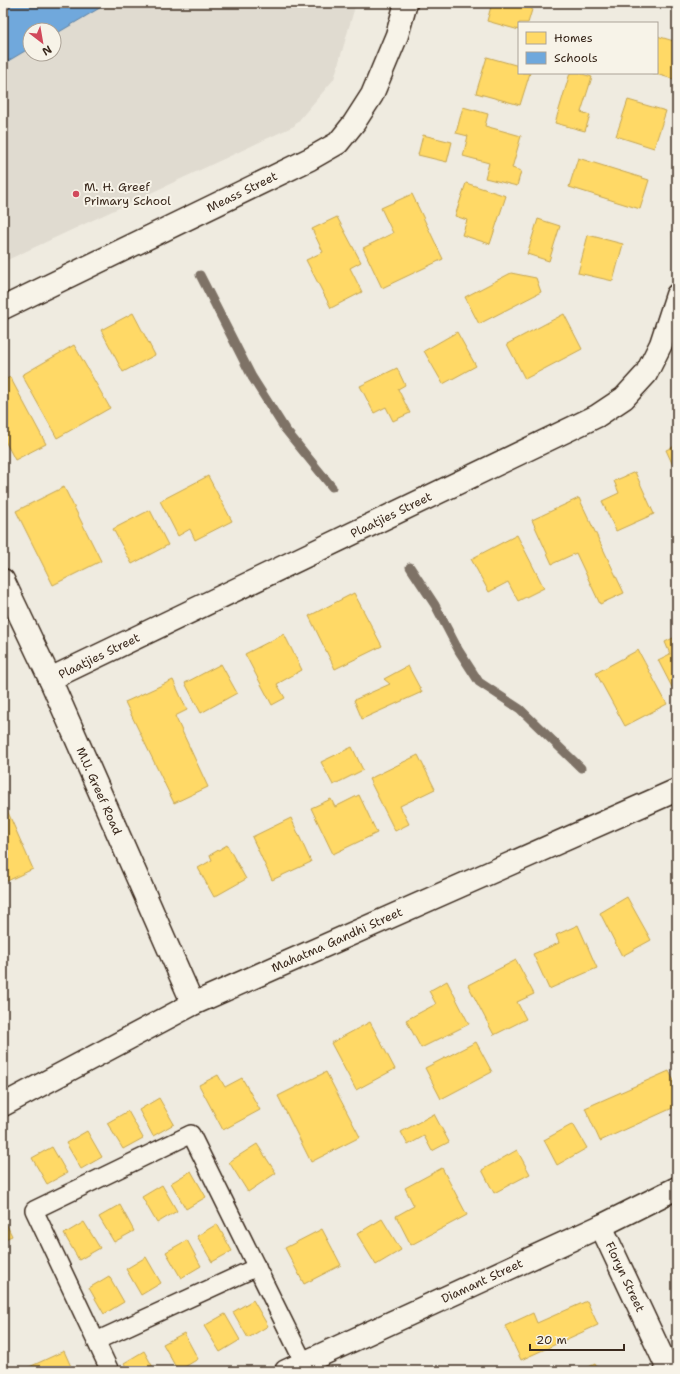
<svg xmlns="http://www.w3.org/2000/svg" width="680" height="1374" viewBox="0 0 680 1374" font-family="'Shantell Sans',sans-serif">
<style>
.built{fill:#e0dbd0;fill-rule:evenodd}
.homes{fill:#ffd966;stroke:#c4a450}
.schools{fill:#6fa8dc;stroke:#5f82a3}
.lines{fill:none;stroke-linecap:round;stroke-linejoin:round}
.stream{stroke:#7e7266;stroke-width:9}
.lane-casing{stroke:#3b2a1e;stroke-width:20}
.street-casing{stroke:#3b2a1e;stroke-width:25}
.lane{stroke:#f7f3e8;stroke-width:17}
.street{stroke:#f7f3e8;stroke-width:22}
.poi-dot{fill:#d1495b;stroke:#f7f3e8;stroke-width:1.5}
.labels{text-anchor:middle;stroke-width:4;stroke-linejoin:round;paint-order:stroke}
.poi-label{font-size:12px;fill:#3b2a1e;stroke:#f7f3e8;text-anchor:start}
.street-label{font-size:12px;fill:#3b2a1e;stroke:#f7f3e8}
</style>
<rect width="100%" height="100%" fill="#efebe0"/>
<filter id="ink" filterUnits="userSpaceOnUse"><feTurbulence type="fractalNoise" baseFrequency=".025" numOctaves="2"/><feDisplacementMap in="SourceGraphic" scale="8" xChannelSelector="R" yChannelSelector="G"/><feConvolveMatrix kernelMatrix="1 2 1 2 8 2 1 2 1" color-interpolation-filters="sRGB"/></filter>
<g filter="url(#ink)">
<path class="built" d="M3,3H356L334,79L294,126L3,262ZM30,30H54V54H30Z"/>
<g class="homes">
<polygon points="492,3 534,3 528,23 519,23 519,30 487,21"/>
<polygon points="657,36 677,42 677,80 652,73 657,73"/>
<polygon points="487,57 519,66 519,73 530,73 520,105 476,93"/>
<polygon points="570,73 579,73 592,77 581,112 590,115 585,131 555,123"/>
<polygon points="628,100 666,111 654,148 616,136"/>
<polygon points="463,107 488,114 485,126 521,136 512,168 521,171 517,186 485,178 489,163 463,156 468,136 456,133"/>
<polygon points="423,135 452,142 447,162 418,155"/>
<polygon points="578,158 649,180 640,209 569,187"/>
<polygon points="466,183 506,196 490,244 462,235 467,220 455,216"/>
<polygon points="412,194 443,259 382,288 363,248 393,233 381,208"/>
<polygon points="337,217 361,262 350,268 362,292 331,308 306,260 323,252 312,229"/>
<polygon points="538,219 560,226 549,261 527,254"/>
<polygon points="588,235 623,244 613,281 578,273"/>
<polygon points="511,273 536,278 541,292 479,324 465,297"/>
<polygon points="133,313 155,355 123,372 101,330"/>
<polygon points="564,314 582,349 525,379 507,344"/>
<polygon points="457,332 476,366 443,384 424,351"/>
<polygon points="74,345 110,408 57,438 22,375"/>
<polygon points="397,368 405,385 398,389 410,413 393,421 386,407 374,413 360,386"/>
<polygon points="10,377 46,444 15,460 3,437 3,381"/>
<polygon points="677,445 677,474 666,450"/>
<polygon points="635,472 654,514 616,531 602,501 619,493 614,481"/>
<polygon points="208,476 232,521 195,540 190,529 178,536 160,501"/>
<polygon points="64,487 101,561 53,585 16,511"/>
<polygon points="579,498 624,593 600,604 576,553 552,564 532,520"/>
<polygon points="150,510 168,545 132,564 113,529"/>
<polygon points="517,535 544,588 518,601 508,582 489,592 471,559"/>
<polygon points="354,593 382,646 335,669 309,616"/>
<polygon points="284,634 302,670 277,684 285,698 272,705 245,654"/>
<polygon points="677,636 677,689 674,691 658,660 670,654 665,642"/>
<polygon points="638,650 667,704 625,726 596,673"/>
<polygon points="221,664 237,693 201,713 185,683"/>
<polygon points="408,666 422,692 362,719 354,700 390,684 384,679"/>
<polygon points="173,680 187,710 175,716 208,787 174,803 125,702"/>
<polygon points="352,747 363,770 333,785 321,762"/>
<polygon points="418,755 435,789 400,806 409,824 395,831 369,779"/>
<polygon points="359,795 377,833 333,854 311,808 331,799 335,807"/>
<polygon points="3,801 33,869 3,883"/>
<polygon points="291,818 311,862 272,880 252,837"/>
<polygon points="227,845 246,879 214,897 198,868 212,860 210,855"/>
<polygon points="627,897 651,940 622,956 600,913"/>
<polygon points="578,925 597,968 549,989 533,954 559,943 556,935"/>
<polygon points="516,960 534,994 517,1002 526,1019 494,1035 468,985"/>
<polygon points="447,981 469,1024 421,1048 406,1020 436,1004 429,991"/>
<polygon points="370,1022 395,1069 356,1090 331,1043"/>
<polygon points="476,1042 492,1072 441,1099 425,1068"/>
<polygon points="669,1071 677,1087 677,1106 600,1141 585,1108"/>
<polygon points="326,1072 360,1137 311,1162 278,1096"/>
<polygon points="218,1075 225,1087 242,1078 260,1110 223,1130 199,1085"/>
<polygon points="159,1098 174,1124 153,1136 139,1110"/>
<polygon points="128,1111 143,1138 123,1149 107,1123"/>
<polygon points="434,1114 449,1142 432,1151 424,1136 408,1145 401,1132"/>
<polygon points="573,1124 587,1148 557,1165 544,1140"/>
<polygon points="87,1131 102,1157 81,1169 66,1143"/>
<polygon points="257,1144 276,1173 248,1192 229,1162"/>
<polygon points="52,1147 67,1173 47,1184 32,1158"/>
<polygon points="517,1150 530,1174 494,1193 482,1170"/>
<polygon points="442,1168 467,1215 411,1245 396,1216 414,1206 405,1188"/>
<polygon points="191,1171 206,1197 186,1209 171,1183"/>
<polygon points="162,1185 177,1211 157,1223 142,1197"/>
<polygon points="120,1205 134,1231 114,1242 99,1217"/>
<polygon points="3,1217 12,1236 3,1240"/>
<polygon points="382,1219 401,1250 376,1265 357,1234"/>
<polygon points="84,1222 100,1248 79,1260 64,1234"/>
<polygon points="217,1224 232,1251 212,1262 197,1236"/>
<polygon points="322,1229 341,1265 304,1284 285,1248"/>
<polygon points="187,1240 201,1266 181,1278 166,1252"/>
<polygon points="146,1257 161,1283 141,1295 126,1269"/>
<polygon points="109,1276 124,1302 104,1314 89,1288"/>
<polygon points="253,1300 268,1326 248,1338 233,1312"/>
<polygon points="587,1301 598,1325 521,1360 505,1326 533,1313 537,1323"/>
<polygon points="225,1314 240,1340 220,1352 204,1326"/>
<polygon points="184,1333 198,1359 178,1371 163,1344"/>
<polygon points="64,1351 73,1371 26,1371 25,1369"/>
<polygon points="144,1351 155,1371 128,1371 124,1363"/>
<polygon points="595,1364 599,1371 581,1371"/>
</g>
<polygon class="schools" points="10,3 108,3 54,35 54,30 30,30 30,48 3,64 3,7"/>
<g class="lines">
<g class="stream">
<polyline points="200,275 252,377 285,429 332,487"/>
<polyline points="410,567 435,605 459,651 479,682 520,709 581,768"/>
</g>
<g class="lane-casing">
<g id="lane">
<polyline points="96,1341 257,1267"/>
<polyline points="110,1371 34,1210 191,1134 304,1363"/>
</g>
</g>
<g class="street-casing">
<g id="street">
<polyline points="3,308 310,159 338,143 354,123 372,95 397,35 406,3"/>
<polyline points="3,580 50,679 193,1004"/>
<polyline points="50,679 597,416 624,398 646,374 661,344 677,295"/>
<polyline points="3,1105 193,1004 677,790"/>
<polyline points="601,1226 669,1371"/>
<polyline points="286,1371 601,1226 677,1188"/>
</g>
</g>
<use href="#lane" class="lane"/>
<use href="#street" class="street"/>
</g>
</g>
<circle class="poi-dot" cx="76" cy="194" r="4"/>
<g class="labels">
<g class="poi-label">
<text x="84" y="191">M. H. Greef<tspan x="84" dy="14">Primary School</tspan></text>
</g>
<g class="street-label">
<text transform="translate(242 192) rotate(-26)" y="4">Meass Street</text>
<text transform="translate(391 515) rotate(-26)" y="4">Plaatjies Street</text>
<text transform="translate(99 656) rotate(-26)" y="4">Plaatjies Street</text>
<text transform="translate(99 791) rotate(66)" y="4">M.U. Greef Road</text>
<text transform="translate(337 940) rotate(-24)" y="4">Mahatma Gandhi Street</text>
<text transform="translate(625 1277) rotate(65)" y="4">Floryn Street</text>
<text transform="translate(482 1281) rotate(-25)" y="4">Diamant Street</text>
</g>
</g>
<rect width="680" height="1374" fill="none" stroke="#f7f3e8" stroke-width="16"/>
<rect x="8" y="8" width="664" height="1358" fill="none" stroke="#3b2a1e" stroke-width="1.5" filter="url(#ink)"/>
<rect x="518" y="22" width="140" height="52" fill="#f7f3e8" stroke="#aca397"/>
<rect x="526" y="32" width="20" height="12" fill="#ffd966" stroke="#aca397"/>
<text x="554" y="42" font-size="12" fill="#3b2a1e">Homes</text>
<rect x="526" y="52" width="20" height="12" fill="#6fa8dc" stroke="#aca397"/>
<text x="554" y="62" font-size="12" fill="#3b2a1e">Schools</text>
<g transform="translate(42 42) rotate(149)"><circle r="19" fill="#f7f3e8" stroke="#aca397"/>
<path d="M0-3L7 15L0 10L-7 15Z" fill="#d1495b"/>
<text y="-6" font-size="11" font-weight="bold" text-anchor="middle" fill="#3b2a1e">N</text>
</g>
<path d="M530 1344v6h94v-6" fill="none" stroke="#3b2a1e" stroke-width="2"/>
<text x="536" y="1344" font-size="12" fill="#3b2a1e" stroke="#f7f3e8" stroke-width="3" paint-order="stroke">20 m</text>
</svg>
